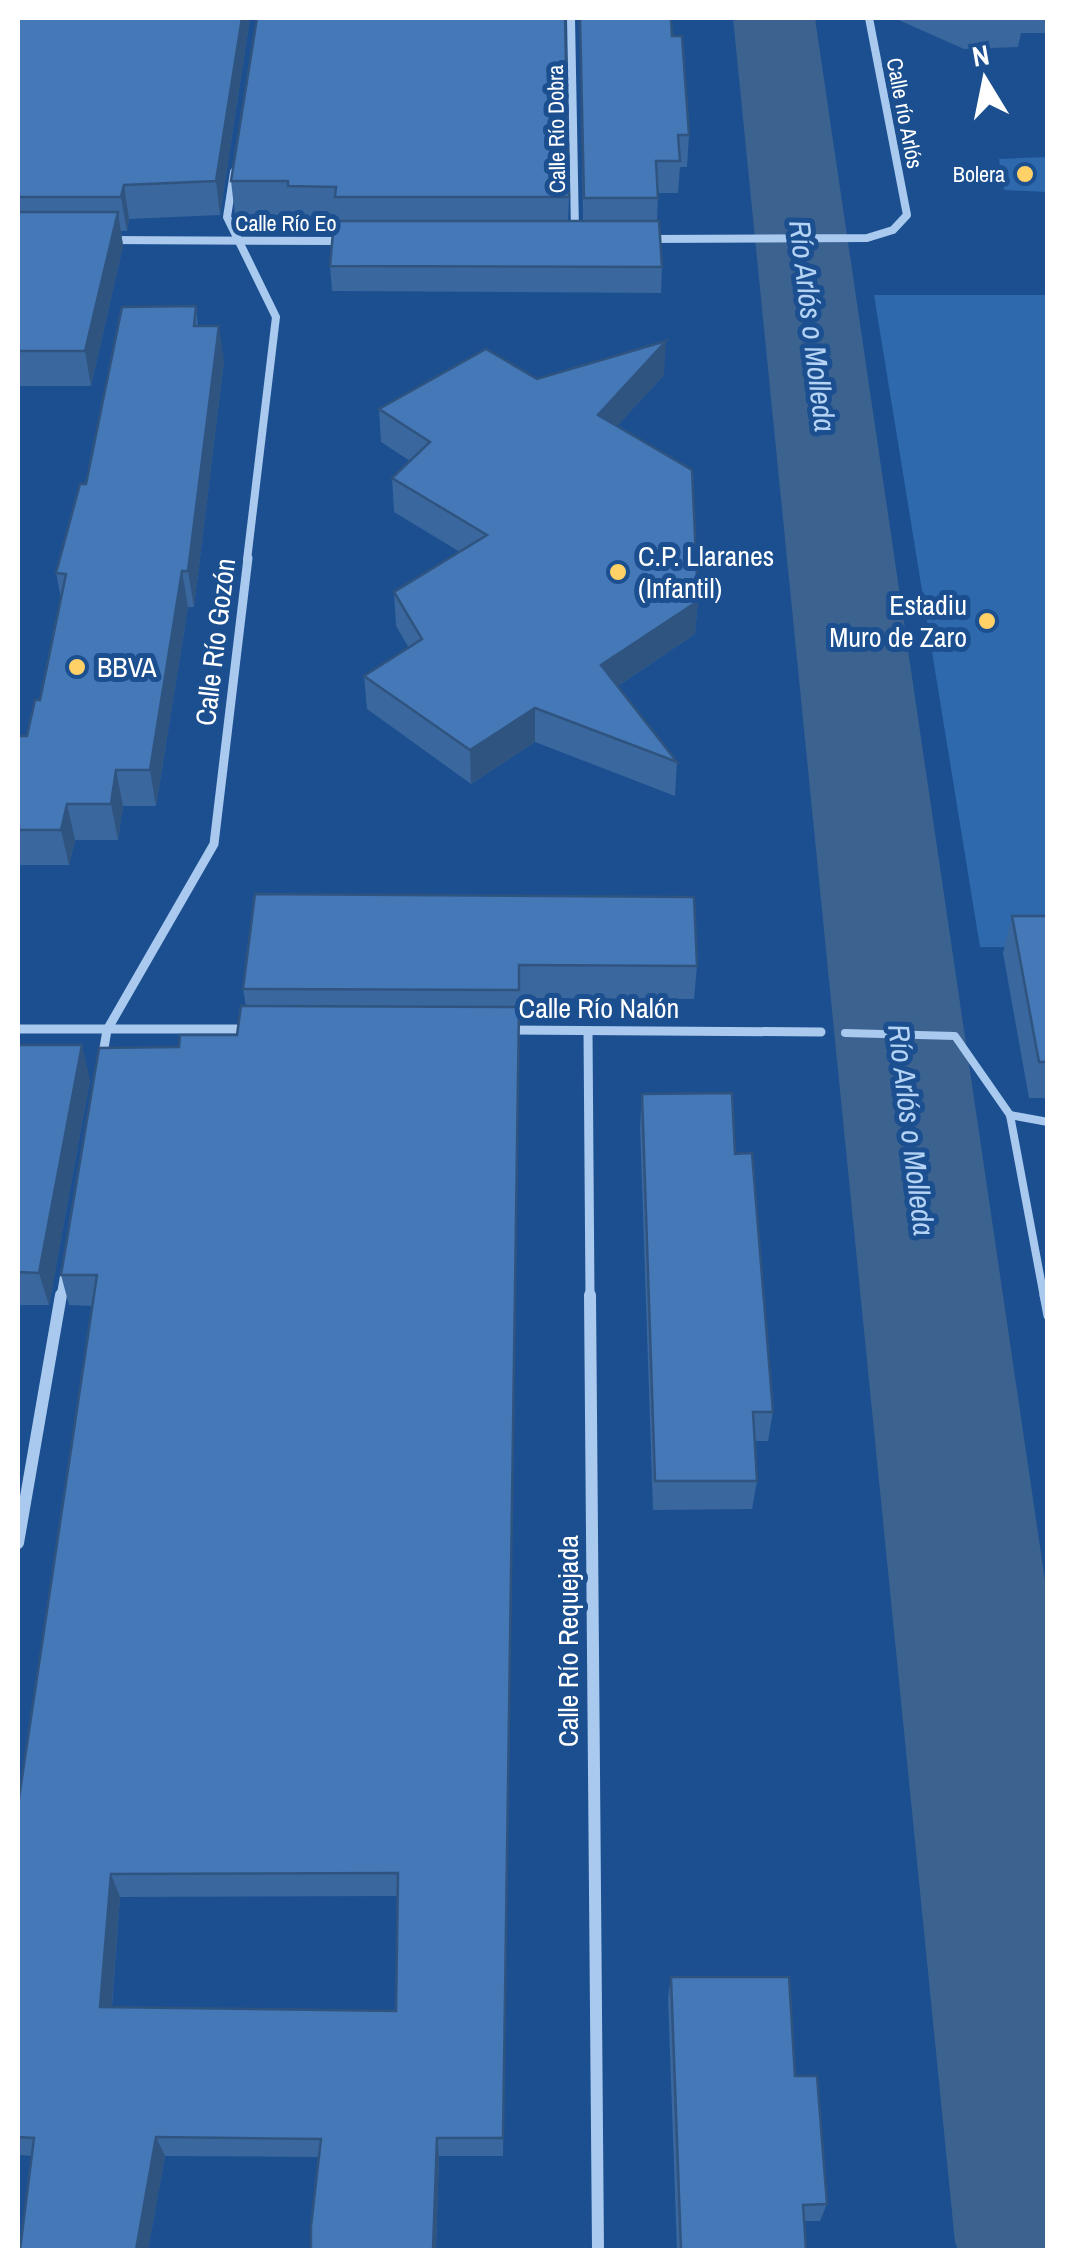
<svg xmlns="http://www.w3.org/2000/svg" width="1065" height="2268" viewBox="0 0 1065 2268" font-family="'Archivo Narrow',sans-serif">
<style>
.green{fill:#2e69ad}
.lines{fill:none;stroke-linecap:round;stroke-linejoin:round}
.river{fill:#3c6290;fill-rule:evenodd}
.service-far1{stroke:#a9c9ee;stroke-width:8}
.service{stroke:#a9c9ee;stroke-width:9}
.minor-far2{stroke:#a9c9ee;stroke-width:8}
.minor-far1{stroke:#a9c9ee;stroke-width:9}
.minor{stroke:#a9c9ee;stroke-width:12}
.wall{fill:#3a679d;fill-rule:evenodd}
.shaded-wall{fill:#305480}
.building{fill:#4478b7;stroke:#305480;stroke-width:2.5;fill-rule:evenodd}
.poi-dot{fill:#ffd166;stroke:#1b4f8f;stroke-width:4}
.labels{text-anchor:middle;stroke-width:10;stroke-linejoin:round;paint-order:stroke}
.far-street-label{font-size:22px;fill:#fff;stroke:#1b4f8f}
.far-poi-label{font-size:22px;fill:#fff;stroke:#1b4f8f;text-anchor:end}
.poi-label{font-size:28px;fill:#fff;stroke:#1b4f8f;text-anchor:start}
.street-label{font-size:28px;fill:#fff;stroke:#1b4f8f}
.water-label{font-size:30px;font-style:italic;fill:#b5d3f5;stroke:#1b4f8f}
</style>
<rect width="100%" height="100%" fill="#1b4f8f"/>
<g class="green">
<polygon points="1047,157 1047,192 1004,190 999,159"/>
<polygon points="874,295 1047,295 1047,947 980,947"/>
</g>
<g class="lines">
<polygon class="river" points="733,18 815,18 1048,1601 1048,2250 958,2250 955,2242"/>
<g class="service-far1">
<polyline points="845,1033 955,1036 1010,1115 1044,1297"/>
<polyline points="1010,1115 1048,1122"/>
</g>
<polyline class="service" points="1044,1295 1048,1316"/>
<g class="minor-far2">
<polyline points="571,18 575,231"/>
<polyline points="234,172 227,217 276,317 247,560"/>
<polyline points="648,239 867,238 893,230 907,215 869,18"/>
<polyline points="108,240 341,241"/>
</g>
<g class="minor-far1">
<polyline points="18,1029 250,1029"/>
<polyline points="507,1030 821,1032"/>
<polyline points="588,1031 590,1297"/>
<polyline points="102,1060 107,1030 214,844 248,558"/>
<polyline points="61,1297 65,1273"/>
</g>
<g class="minor">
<polyline points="590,1295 598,2250"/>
<polyline points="18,1543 61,1295"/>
</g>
</g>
<g class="wall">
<polygon points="18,18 250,18 220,215 129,219 127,231 121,231 123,246 91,386 18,386"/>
<polygon points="257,18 569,197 568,221 583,221 580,18 672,36 689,135 687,167 680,167 678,193 658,193 657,221 662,267 661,293 332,291 330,266 337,221 291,220 290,215 235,215 231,181"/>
<polygon points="894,18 1048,18 1048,33 1021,33 1018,47 964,49"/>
<polygon points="196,306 198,326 224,361 194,607 188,607 156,806 123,806 118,840 75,840 69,865 18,865 18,736 27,736 40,700 61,598 56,573 86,484"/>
<polygon points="664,375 617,426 698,601 695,634 618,686 677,762 675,796 535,742 471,784 367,709 364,676 409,648 396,626 394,592 460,552 394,512 392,478 410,461 381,442 379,409 537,379"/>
<path d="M255,894L697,966L694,999L519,998L503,2156H439L436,2250H311L319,2157L165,2156L148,2250H20L32,2156L18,2155V1805L93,1306L69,1305L61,1275L179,1047L237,1035L246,1006L243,989ZM398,1896L396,2011L112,2007L120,1897Z"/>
<polygon points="1012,916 1048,916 1048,1098 1029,1098 1003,953"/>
<polygon points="18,1045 90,1080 49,1305 18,1305"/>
<polygon points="642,1094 773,1412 768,1441 754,1441 757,1481 752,1509 653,1510 640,1126"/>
<polygon points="671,1977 795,2076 827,2204 820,2221 804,2221 806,2250 677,2250 668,1998"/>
</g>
<g class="shaded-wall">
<polygon points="242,18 250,18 220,215 216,181"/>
<polygon points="124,185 129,219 127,231 121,197"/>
<polygon points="118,212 123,246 91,386 85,351"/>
<polygon points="219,326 224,361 194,607 188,571"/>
<polygon points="666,341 664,375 597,448 598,415"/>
<polygon points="182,571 188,607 156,806 150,770"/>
<polygon points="698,601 695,634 600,698 601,665"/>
<polygon points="535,708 535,742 471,784 470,750"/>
<polygon points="116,770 123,806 118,840 111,804"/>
<polygon points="67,804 75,840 69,865 61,830"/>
<polygon points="519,1039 503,2156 503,2138"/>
<polygon points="82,1045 90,1080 49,1305 39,1273"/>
<polygon points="111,1874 120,1897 110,2028 100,2007"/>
<polygon points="156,2137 165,2156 148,2250 136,2250"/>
<polygon points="437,2138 439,2156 436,2250 433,2250"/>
</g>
<g class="building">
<polygon points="18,18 242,18 216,181 124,185 121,197 18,197"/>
<polygon points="257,18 565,18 569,197 335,197 336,187 288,186 288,181 231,181"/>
<polygon points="580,18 671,18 672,36 682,36 689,135 678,135 680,161 656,161 658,198 584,198"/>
<polygon points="18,212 118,212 85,351 18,351"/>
<polygon points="334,221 659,221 662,267 330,266"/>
<polygon points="196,306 194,326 219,326 188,571 182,571 150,770 116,770 111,804 67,804 61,830 18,830 18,736 27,736 35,700 40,700 66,574 56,573 80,484 86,484 122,307"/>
<polygon points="666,341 598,415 692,470 698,601 601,665 677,762 535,708 470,750 364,676 422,639 394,592 487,535 392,478 430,442 379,409 486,349 537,379"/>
<polygon points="255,894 694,897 697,966 519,965 519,990 243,989"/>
<polygon points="1012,916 1048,916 1048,1062 1039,1062"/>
<path d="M241,1006L519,1007L503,2138H437L433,2250H311V2226L321,2139L156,2137L136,2250H20L34,2138L18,2137V1805L97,1275H61L99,1048L179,1047L180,1035H237ZM398,1873L396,2011L100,2007L111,1874Z"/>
<polygon points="18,1045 82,1045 39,1273 18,1272"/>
<polygon points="732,1093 735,1154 752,1153 773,1412 753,1412 757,1481 655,1481 642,1094"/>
<polygon points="671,1977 789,1977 795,2076 817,2076 827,2204 803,2205 806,2250 681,2250"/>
</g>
<g class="poi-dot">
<circle cx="1025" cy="174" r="10"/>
<circle cx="618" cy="572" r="10"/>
<circle cx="987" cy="621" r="10"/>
<circle cx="77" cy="667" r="10"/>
</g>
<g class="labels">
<g class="far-street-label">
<text transform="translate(905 113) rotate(79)" y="8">Calle río Arlós</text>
<text transform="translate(556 129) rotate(-91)" y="8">Calle Río Dobra</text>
<text x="286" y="231">Calle Río Eo</text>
</g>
<g class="far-poi-label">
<text x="1005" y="182">Bolera</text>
</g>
<g class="poi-label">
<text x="638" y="566">C.P. Llaranes<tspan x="638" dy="32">(Infantil)</tspan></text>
<text x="967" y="615" text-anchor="end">Estadiu<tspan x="967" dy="32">Muro de Zaro</tspan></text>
<text x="97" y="677">BBVA</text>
</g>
<g class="street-label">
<text transform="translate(215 642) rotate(-83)" y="10">Calle Río Gozón</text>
<text x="599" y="1018">Calle Río Nalón</text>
<text transform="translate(568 1641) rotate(-90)" y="10">Calle Río Requejada</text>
</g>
<g class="water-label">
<text transform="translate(812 326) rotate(83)" y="10">Río Arlós o Molleda</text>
<text transform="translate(911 1130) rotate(83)" y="10">Río Arlós o Molleda</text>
</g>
</g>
<rect width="1065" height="2268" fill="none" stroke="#ffffff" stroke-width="40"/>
<g transform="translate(985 80) rotate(350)" stroke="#1b4f8f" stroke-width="8" paint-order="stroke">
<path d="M0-8L18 38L0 25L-18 38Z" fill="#ffffff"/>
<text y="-15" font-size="28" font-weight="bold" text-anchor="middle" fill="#ffffff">N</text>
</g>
</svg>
